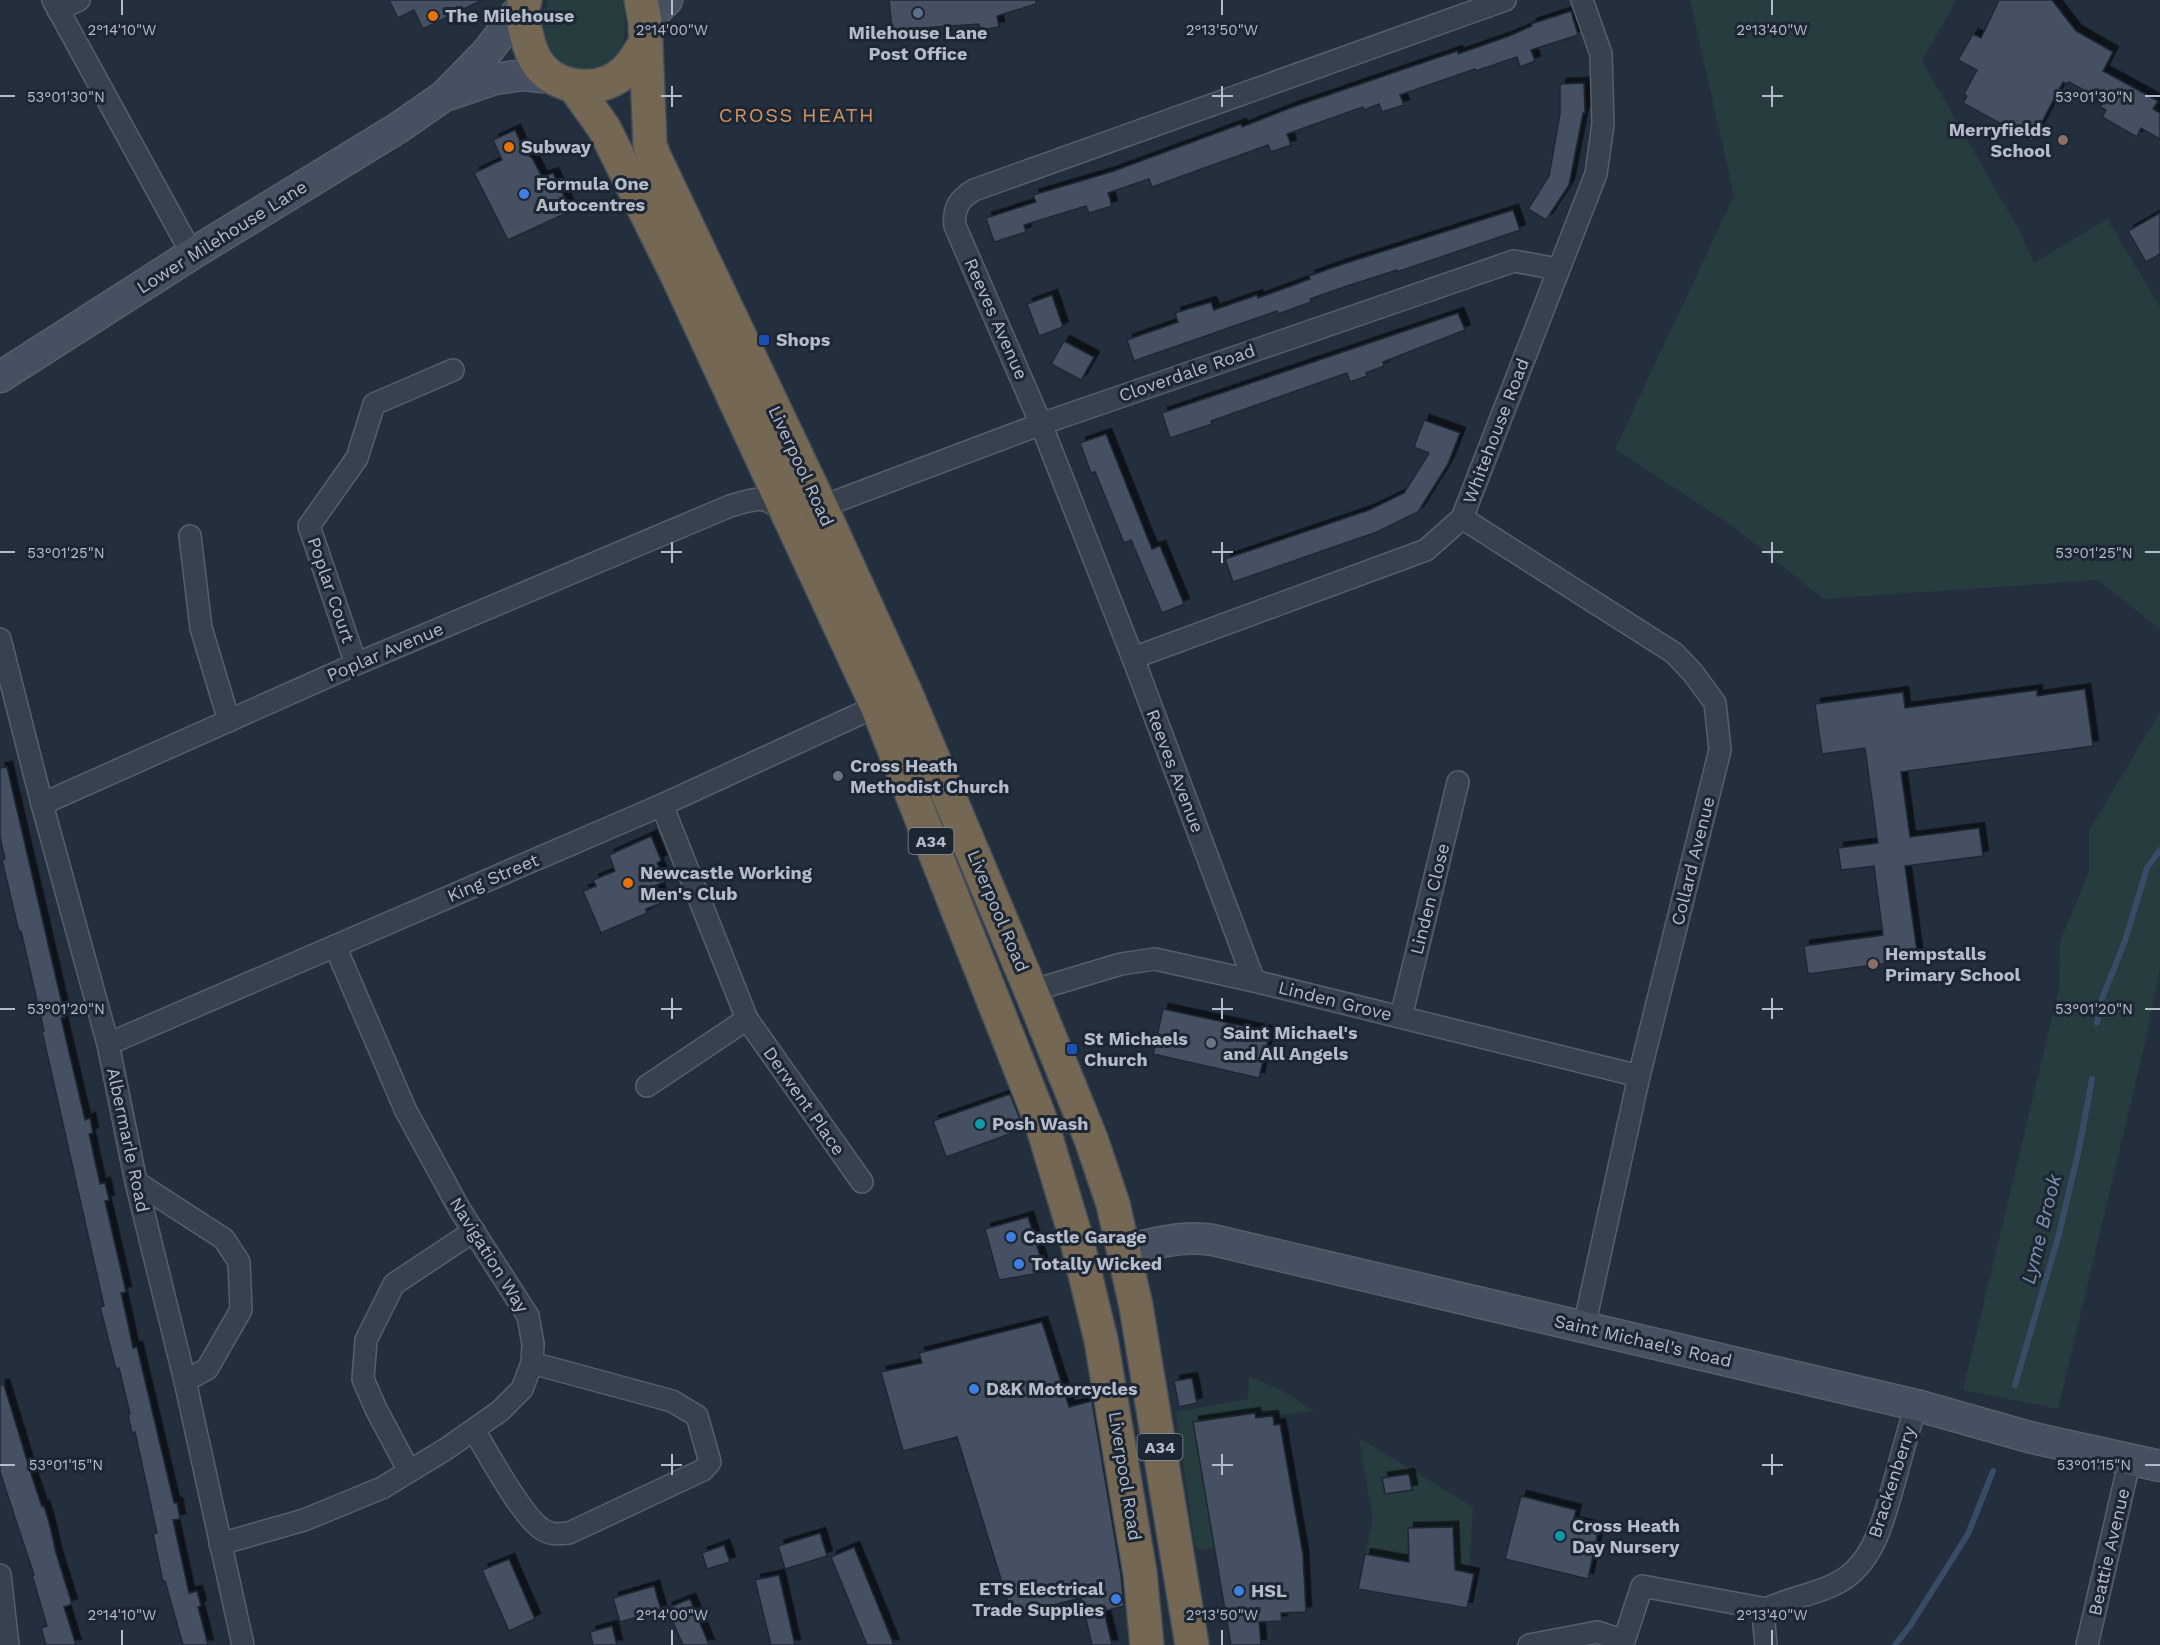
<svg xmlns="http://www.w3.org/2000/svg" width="2160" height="1645" viewBox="0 0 2160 1645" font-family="'Work Sans',sans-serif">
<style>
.green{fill:#263c3f}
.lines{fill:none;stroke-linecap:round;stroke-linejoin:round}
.stream{stroke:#394c67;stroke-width:6}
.building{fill:#455162;stroke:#1f2835;stroke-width:1.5;filter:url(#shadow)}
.street-casing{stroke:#565f6c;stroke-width:24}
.secondary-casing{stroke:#565f6c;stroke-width:33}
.highway-casing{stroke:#434c59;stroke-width:36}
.street{stroke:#38414e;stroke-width:21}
.secondary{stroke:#465061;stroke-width:30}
.highway{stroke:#746855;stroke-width:33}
.ticks{fill:none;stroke:#b4bcc9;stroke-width:2}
.service-dot{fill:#5c6f8a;stroke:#1d2633;stroke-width:2}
.food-dot{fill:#e8710a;stroke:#1d2633;stroke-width:2}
.education-dot{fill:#8d6e63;stroke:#1d2633;stroke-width:2}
.shop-dot{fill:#3f7fe0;stroke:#1d2633;stroke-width:2}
.transit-dot{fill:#1a4fb4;stroke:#1d2633;stroke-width:2}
.worship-dot{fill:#6b7280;stroke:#1d2633;stroke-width:2}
.culture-dot{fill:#0f9aa8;stroke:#1d2633;stroke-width:2}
.labels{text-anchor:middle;stroke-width:6;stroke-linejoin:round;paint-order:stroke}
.shield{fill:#1d2633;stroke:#878f9c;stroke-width:1.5}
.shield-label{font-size:16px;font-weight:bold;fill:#b4bcc9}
.poi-label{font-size:18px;font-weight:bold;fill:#b4bcc9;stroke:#1d2633;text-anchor:start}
.street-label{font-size:18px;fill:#b4bcc9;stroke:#1d2633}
.neighbourhood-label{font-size:20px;letter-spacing:1.5px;fill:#d59563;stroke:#1d2633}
.water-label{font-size:20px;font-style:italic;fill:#7c92b1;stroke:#1d2633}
.ticks-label{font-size:15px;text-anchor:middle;fill:#b4bcc9;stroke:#1d2633;stroke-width:6;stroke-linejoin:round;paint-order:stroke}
</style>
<defs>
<filter id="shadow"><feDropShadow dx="5.5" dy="-5.5" stdDeviation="0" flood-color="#0009"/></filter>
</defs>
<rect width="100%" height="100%" fill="#242f3e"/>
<g class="green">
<path d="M548,0H622C646,101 521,87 548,0Z"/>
<polygon points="1690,0 1956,0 1922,61 2020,232 2034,263 2107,219 2160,307 2160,629 2098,580 1824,599 1731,525 1615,449 1734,196"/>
<polygon points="2160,712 2160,967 2145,1043 2058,1409 1963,1390 2059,988 2060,941 2089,873 2089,831"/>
<polygon points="1249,1376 1281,1390 1314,1411 1256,1418 1254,1413 1193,1422 1216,1548 1200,1550 1195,1546 1176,1412 1248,1399"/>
<polygon points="1359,1438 1473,1507 1469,1573 1365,1554 1373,1521"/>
</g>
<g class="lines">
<g class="stream">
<polyline points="2097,1023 2101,1001 2125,941 2147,868 2160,850"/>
<polyline points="2015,1385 2059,1234 2079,1149 2092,1079"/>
<polyline points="1895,1645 1910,1626 1968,1534 1993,1471"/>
</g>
</g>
<g class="building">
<polygon points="389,0 482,0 423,29 414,10 398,18"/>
<polygon points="889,0 1036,0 1036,4 997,16 999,27 980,30 979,24 892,30"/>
<polygon points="1999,0 2052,0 2076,31 2113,52 2103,71 2158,101 2153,109 2160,113 2160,139 2141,128 2137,137 2102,117 2106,110 2100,107 2104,101 2069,82 2067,84 2063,82 2032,141 1963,103 1967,96 1964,94 1977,70 1958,60 1973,34 1981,38"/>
<polygon points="1571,11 1578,35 1531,50 1535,61 1520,67 1517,57 1476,71 1475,69 1400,95 1404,105 1382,112 1379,104 1364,110 1363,107 1287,134 1291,145 1271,152 1268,145 1152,187 1149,179 1108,193 1112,206 1089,213 1086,206 1024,225 1026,232 994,242 986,218 1036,202 1033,195 1111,172 1241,124 1242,127 1290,108 1457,51 1458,54 1509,36 1532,26 1531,24"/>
<polygon points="1584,83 1585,113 1583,113 1569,185 1546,220 1528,209 1549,176 1560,114 1560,84"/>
<polygon points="515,130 526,154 532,158 542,177 553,173 571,211 508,240 474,173 502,160 493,140"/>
<polygon points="1513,210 1520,230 1397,272 1397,270 1347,286 1310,299 1311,302 1278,314 1277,311 1134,361 1127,340 1178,322 1175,313 1211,302 1214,310 1257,295 1258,298 1310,279 1309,276 1340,265"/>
<polygon points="2160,213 2160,254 2146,262 2128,231"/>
<polygon points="1052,295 1063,327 1039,336 1027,304"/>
<polygon points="1458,313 1465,330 1383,362 1384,366 1366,373 1367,376 1350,382 1347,373 1211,421 1212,424 1170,438 1162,413"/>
<polygon points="1064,341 1094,357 1081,380 1051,364"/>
<polygon points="1424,420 1460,433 1448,464 1418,512 1377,532 1233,582 1225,559 1369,510 1404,493 1429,453 1414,447"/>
<polygon points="1106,434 1152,549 1160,546 1184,604 1162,613 1131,540 1124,543 1095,472 1091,473 1080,443"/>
<polygon points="2085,689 2093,746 1901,772 1910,837 1979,828 1983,856 1905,866 1918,959 1808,974 1804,946 1883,935 1874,866 1841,870 1838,848 1878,843 1865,748 1822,754 1815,704 1903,692 1905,708 2037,690 2037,696"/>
<polygon points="7,767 65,1017 61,1018 85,1120 90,1118 93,1133 89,1134 100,1184 105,1183 109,1200 105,1201 126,1292 121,1293 127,1319 133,1348 137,1347 174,1503 177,1503 180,1519 173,1520 189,1593 197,1591 201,1606 198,1607 208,1645 183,1645 165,1581 163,1582 153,1534 157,1533 135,1432 132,1433 128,1414 130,1414 119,1368 116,1369 100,1307 104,1306 42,1031 44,1031 21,931 19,932 2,860 5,859 0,837 0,768"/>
<polygon points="651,836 661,860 657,863 666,881 657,885 664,902 646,909 647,913 601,933 583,891 596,886 593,880 615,871 609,855"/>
<polygon points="1163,1009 1270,1032 1259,1078 1153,1054"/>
<polygon points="1010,1094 1024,1129 946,1157 933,1121"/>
<polygon points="1028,1217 1045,1272 999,1280 985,1229"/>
<polygon points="1042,1322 1069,1407 1092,1401 1121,1575 1124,1606 1104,1611 1112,1645 1092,1645 1081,1598 1012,1615 957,1437 903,1451 881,1372 922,1363 919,1353"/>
<polygon points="1192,1378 1197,1403 1179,1407 1174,1381"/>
<polygon points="0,1385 4,1385 33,1480 42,1507 44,1506 50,1526 56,1553 72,1604 64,1607 76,1645 46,1645 41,1628 47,1626 32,1575 34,1575 0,1472"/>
<polygon points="1255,1413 1256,1418 1273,1416 1274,1425 1280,1424 1303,1555 1306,1612 1281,1613 1282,1621 1259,1622 1261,1645 1231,1645 1193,1422"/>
<polygon points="1409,1474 1412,1490 1385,1494 1382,1478"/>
<polygon points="1521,1496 1576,1510 1573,1522 1599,1528 1588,1579 1505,1559"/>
<polygon points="1453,1527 1455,1570 1474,1574 1467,1608 1358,1589 1365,1554 1409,1562 1408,1528"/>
<polygon points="820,1533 827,1556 785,1569 778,1546"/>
<polygon points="724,1545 730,1562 707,1569 702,1553"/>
<polygon points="854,1547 894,1645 867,1645 831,1557"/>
<polygon points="509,1559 535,1619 509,1631 482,1570"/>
<polygon points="779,1575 795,1645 771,1645 755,1580"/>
<polygon points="654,1586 661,1610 620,1622 613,1598"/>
<polygon points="690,1599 709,1645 683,1645 667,1608"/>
<polygon points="612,1626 617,1645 593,1645 590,1632"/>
</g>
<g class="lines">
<g class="street-casing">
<g id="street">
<polyline points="53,0 192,254"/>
<polyline points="58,10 79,0"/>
<polyline points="821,507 1041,424 1514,261 1558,269"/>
<polyline points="1462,518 1674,653 1693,673 1715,703 1720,750 1639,1076 1584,1327"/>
<polyline points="190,536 201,628 229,721"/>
<polyline points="0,639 42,804 108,1044 136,1182 185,1381 243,1645"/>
<polyline points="1133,658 1426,550 1462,518 1596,174 1603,124 1601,54 1582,0"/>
<polyline points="356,664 309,526 357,458 374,404 453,370"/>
<path d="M42,804L356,664L730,506C759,498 762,494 786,513"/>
<polyline points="662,805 747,1019 862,1182"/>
<path d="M1254,981L1133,658L1041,424L955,226C953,208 959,199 974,190L1505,0"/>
<polyline points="1031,991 1121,964 1155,959 1254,981 1639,1076"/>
<polyline points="1401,1017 1458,782"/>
<polyline points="108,1044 662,805 877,706"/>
<polyline points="647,1086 747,1019"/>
<polyline points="136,1182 224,1239 239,1262 241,1310 207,1369 185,1381"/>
<path d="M474,1430C487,1452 523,1518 542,1529C550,1535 559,1534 569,1533L703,1470L710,1462L697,1416L672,1401L532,1363"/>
<polyline points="409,1471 376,1409 363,1379 366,1340 394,1284 474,1231"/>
<polyline points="220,1544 304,1520 382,1488 446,1449 500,1411 522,1389 532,1363 533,1344 528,1316 460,1210 406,1111 335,946"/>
<polyline points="0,1575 8,1645"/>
<path d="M1529,1645L1597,1632L1624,1641L1642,1586L1767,1609C1790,1597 1816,1595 1839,1582C1876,1562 1885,1513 1896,1476C1902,1453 1909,1429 1916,1405"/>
<polyline points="1766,1645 1764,1624 1767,1609"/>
<polyline points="2087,1645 2130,1459"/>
</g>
</g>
<g class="secondary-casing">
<g id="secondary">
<polyline points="645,21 667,0"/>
<polyline points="451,94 495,79 523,75 553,78"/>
<polyline points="0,377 192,254 398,128 444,96 487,52 523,5"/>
<path d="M1124,1250C1156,1244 1180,1235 1213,1240L1916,1405L2033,1438L2160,1466"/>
</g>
</g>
<g class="highway-casing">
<g id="highway">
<path d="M525,0C521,11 524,26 527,36C529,45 532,55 537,62C555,90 599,94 623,73C633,65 639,53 645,43"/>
<polyline points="641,0 645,21 650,145 654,156 821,507 904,689 1031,991 1091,1139 1113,1204 1136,1306 1192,1645"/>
<polyline points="574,86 604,128 677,275 877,706 1041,1121 1077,1241 1101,1340 1140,1573 1147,1645"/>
</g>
</g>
<use href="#street" class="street"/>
<use href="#secondary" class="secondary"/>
<use href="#highway" class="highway"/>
</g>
<path class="ticks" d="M122,0V15M672,0V15M1222,0V15M1772,0V15M672,86V107M1222,86V107M1772,86V107M0,96H15M661,96H682M1212,96H1233M1762,96H1783M2145,96H2160M672,542V563M1222,542V563M1772,542V563M0,552H15M661,552H682M1212,552H1233M1762,552H1783M2145,552H2160M672,998V1019M1222,998V1019M1772,998V1019M0,1009H15M661,1009H682M1212,1009H1233M1762,1009H1783M2145,1009H2160M672,1454V1475M1222,1454V1475M1772,1454V1475M0,1465H15M661,1465H682M1212,1465H1233M1762,1465H1783M2145,1465H2160M122,1630V1645M672,1630V1645M1222,1630V1645M1772,1630V1645"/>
<circle class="service-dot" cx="918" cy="13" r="6"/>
<g class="food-dot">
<circle cx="433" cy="16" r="6"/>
<circle cx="509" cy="147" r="6"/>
<circle cx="628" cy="883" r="6"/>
</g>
<g class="education-dot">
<circle cx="2063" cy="140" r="6"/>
<circle cx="1873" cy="964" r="6"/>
</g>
<g class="shop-dot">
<circle cx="524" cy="194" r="6"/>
<circle cx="1011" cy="1237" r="6"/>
<circle cx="1019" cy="1264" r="6"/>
<circle cx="974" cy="1389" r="6"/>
<circle cx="1239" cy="1591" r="6"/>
<circle cx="1116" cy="1599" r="6"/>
</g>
<g class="transit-dot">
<rect x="758" y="334" width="12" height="12" rx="3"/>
<rect x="1066" y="1043" width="12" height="12" rx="3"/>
</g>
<g class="worship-dot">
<circle cx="838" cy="776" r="6"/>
<circle cx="1211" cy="1043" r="6"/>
</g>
<g class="culture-dot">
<circle cx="980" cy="1124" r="6"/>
<circle cx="1560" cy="1536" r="6"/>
</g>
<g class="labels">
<g class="shield">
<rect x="908.5" y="828" width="45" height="26" rx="4.5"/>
<rect x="1137.5" y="1434" width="45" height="26" rx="4.5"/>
</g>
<g class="shield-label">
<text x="931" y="847">A34</text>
<text x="1160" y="1453">A34</text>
</g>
<g class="poi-label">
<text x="445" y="22">The Milehouse</text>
<text x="918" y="39" text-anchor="middle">Milehouse Lane<tspan x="918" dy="21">Post Office</tspan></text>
<text x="2051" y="136" text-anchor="end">Merryfields<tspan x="2051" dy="21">School</tspan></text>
<text x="521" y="153">Subway</text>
<text x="536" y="190">Formula One<tspan x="536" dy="21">Autocentres</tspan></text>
<text x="776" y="346">Shops</text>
<text x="850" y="772">Cross Heath<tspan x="850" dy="21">Methodist Church</tspan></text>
<text x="640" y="879">Newcastle Working<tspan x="640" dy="21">Men's Club</tspan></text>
<text x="1885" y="960">Hempstalls<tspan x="1885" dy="21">Primary School</tspan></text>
<text x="1223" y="1039">Saint Michael's<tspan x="1223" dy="21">and All Angels</tspan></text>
<text x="1084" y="1045">St Michaels<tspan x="1084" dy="21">Church</tspan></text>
<text x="992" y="1130">Posh Wash</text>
<text x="1023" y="1243">Castle Garage</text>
<text x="1031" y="1270">Totally Wicked</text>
<text x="986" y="1395">D&amp;K Motorcycles</text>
<text x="1572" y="1532">Cross Heath<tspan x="1572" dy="21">Day Nursery</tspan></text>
<text x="1104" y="1595" text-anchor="end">ETS Electrical<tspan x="1104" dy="21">Trade Supplies</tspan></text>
<text x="1251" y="1597">HSL</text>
</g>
<g class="street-label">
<text transform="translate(222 237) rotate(-32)" y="6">Lower Milehouse Lane</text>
<text transform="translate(996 319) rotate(66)" y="6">Reeves Avenue</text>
<text transform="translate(1187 373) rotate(-19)" y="6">Cloverdale Road</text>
<text transform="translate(1496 431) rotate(-69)" y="6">Whitehouse Road</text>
<text transform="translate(801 466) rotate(65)" y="6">Liverpool Road</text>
<text transform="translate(331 590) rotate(71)" y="6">Poplar Court</text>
<text transform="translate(385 652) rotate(-23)" y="6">Poplar Avenue</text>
<text transform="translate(1175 771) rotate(69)" y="6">Reeves Avenue</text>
<text transform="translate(1693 861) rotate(-76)" y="6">Collard Avenue</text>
<text transform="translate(493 878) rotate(-23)" y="6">King Street</text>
<text transform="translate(1430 899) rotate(-76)" y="6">Linden Close</text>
<text transform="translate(998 911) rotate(67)" y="6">Liverpool Road</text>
<text transform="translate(1335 1001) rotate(14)" y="6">Linden Grove</text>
<text transform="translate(804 1101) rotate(55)" y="6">Derwent Place</text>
<text transform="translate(128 1140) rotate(78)" y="6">Albermarle Road</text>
<text transform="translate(489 1255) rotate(58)" y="6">Navigation Way</text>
<text transform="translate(1643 1341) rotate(13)" y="6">Saint Michael's Road</text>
<text transform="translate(1125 1476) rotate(81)" y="6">Liverpool Road</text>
<text transform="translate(1892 1482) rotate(-72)" y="6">Brackenberry</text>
<text transform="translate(2109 1552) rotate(-77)" y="6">Beattie Avenue</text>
</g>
<g class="neighbourhood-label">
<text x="797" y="122">CROSS HEATH</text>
</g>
<g class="water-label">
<text transform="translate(2041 1229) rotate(-76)" y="7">Lyme Brook</text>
</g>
</g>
<g class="ticks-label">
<text x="122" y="35">2°14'10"W</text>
<text x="672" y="35">2°14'00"W</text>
<text x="1222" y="35">2°13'50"W</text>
<text x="1772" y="35">2°13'40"W</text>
<text x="66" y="102">53°01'30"N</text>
<text x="2094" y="102">53°01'30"N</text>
<text x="66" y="558">53°01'25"N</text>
<text x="2094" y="558">53°01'25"N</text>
<text x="66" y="1014">53°01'20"N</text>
<text x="2094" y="1014">53°01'20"N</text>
<text x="66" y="1470">53°01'15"N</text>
<text x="2094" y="1470">53°01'15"N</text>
<text x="122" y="1620">2°14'10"W</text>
<text x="672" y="1620">2°14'00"W</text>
<text x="1222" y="1620">2°13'50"W</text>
<text x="1772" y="1620">2°13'40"W</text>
</g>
</svg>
